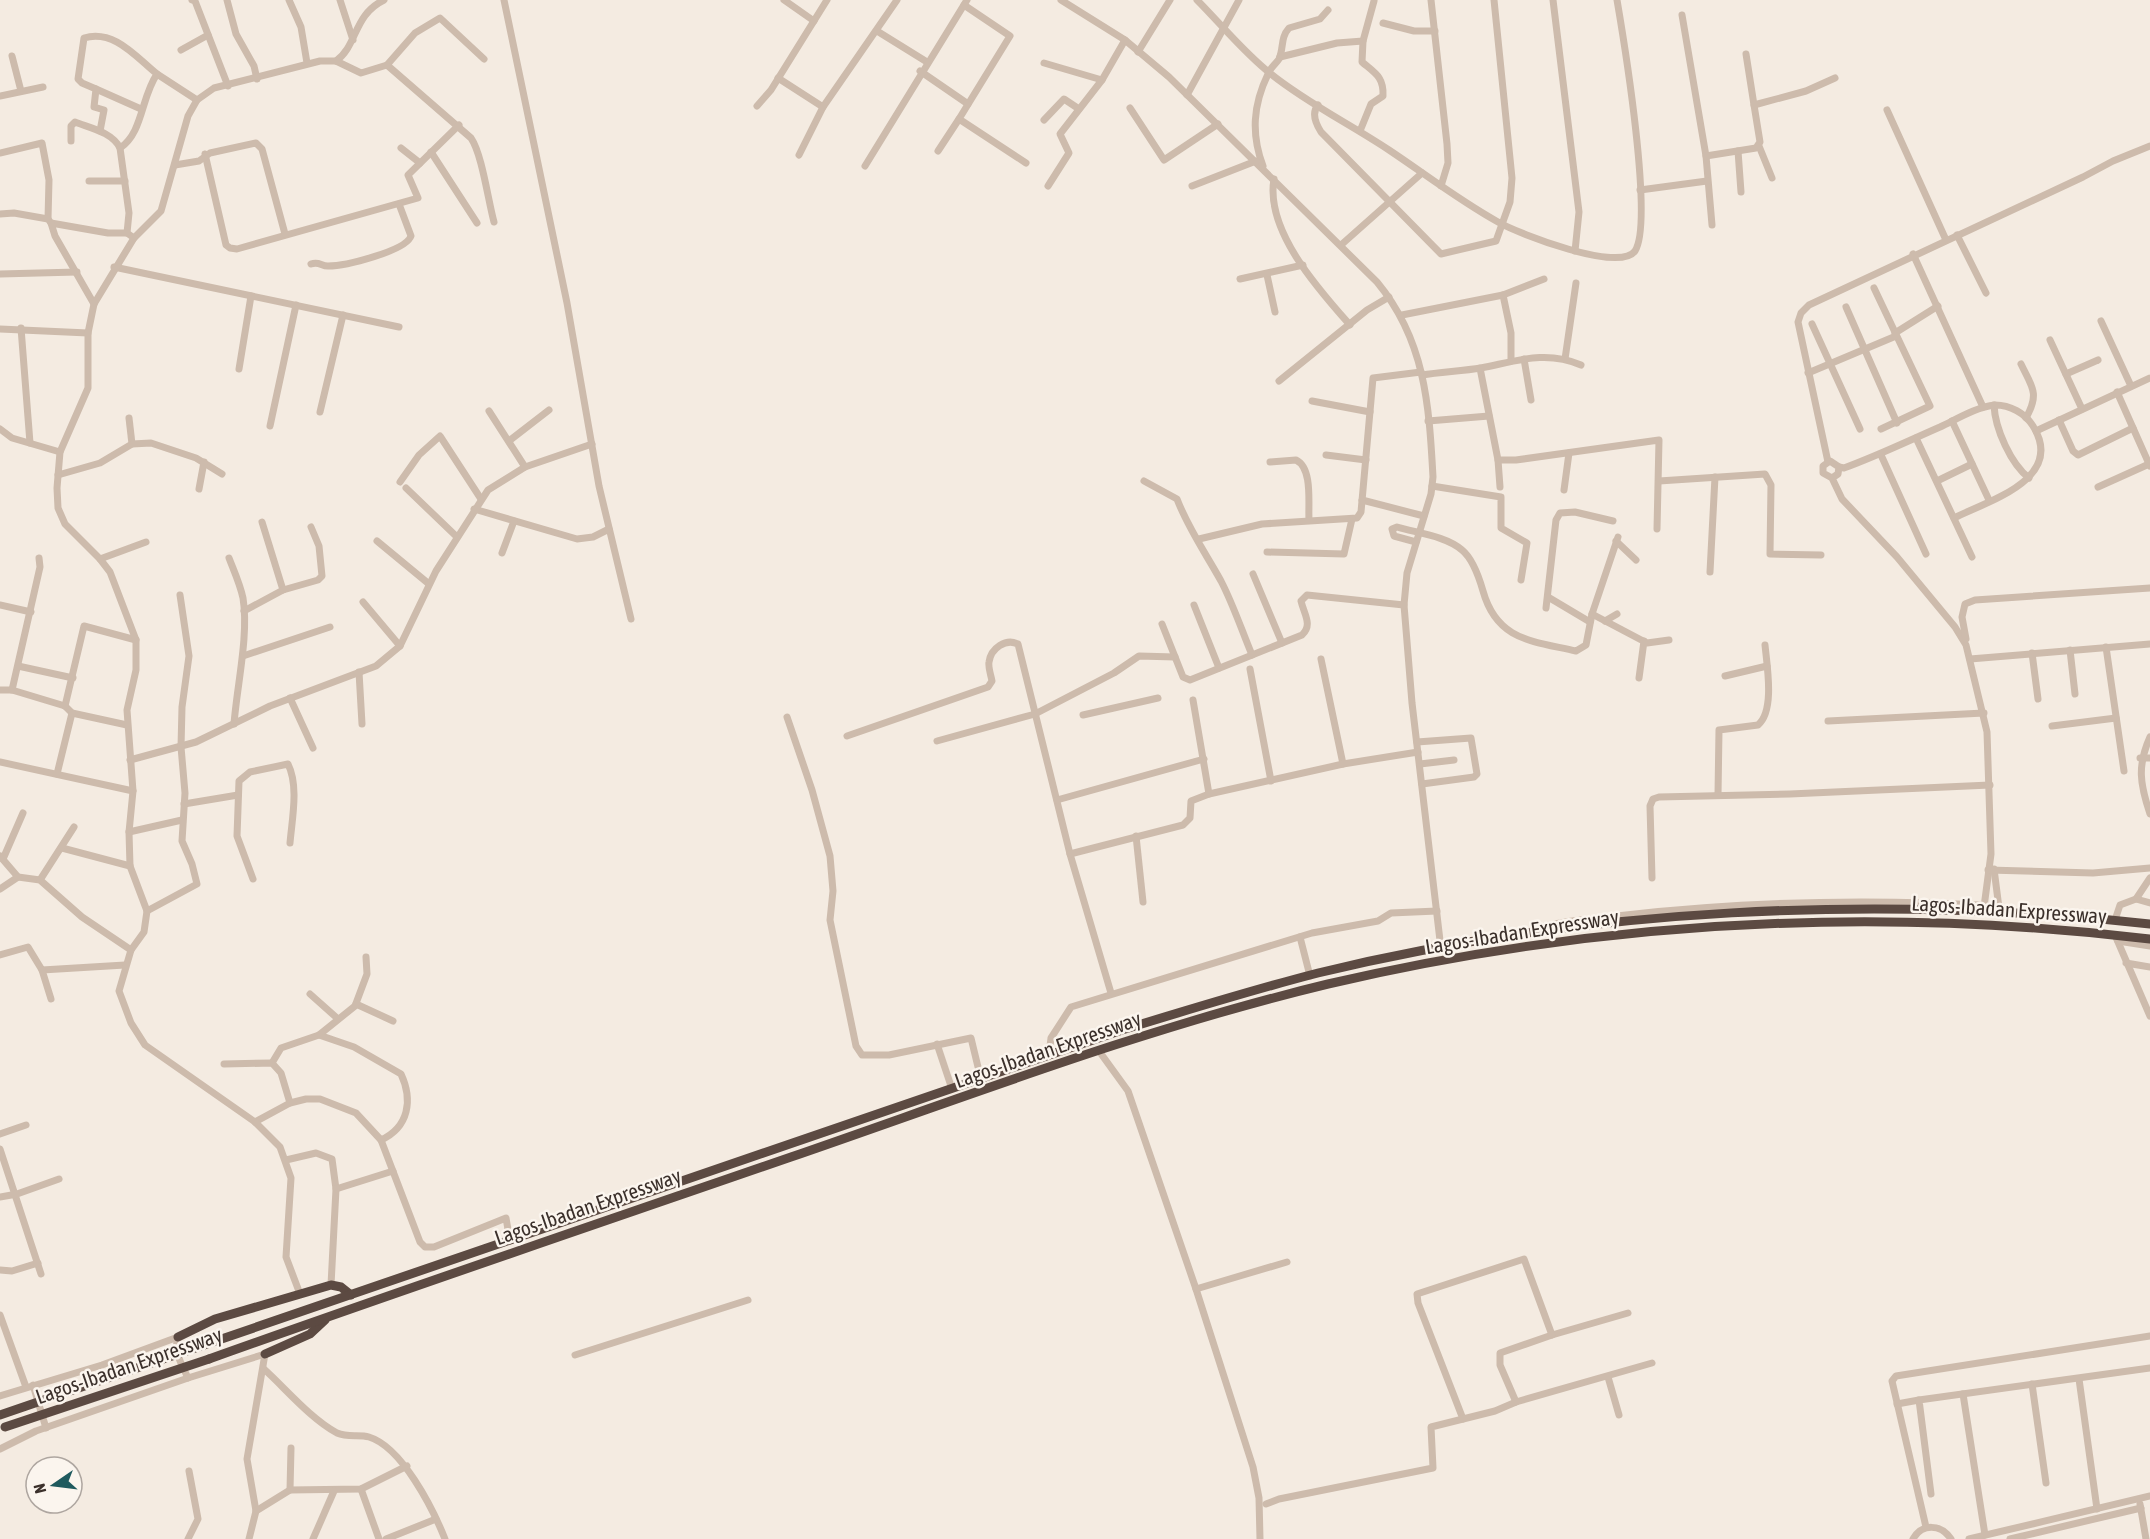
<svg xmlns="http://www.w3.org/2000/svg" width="2150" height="1539" viewBox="0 0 2150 1539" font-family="'Asap Condensed',sans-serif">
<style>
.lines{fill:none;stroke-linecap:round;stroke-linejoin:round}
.minor{stroke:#cdbbac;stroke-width:7}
.highway{stroke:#5c4a42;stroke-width:9}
.highway-bridge{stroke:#5c4a42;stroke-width:9}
.labels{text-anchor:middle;stroke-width:5;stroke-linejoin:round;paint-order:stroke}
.street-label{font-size:21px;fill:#3b302b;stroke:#fbf5ee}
</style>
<rect width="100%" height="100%" fill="#f4ebe1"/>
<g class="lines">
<g class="minor">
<polyline points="192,0 195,1 228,86"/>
<polyline points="227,0 236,34 254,66 257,79"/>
<polyline points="289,0 301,27 307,63"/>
<polyline points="340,0 353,40"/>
<polyline points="504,0 567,303 599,486 631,619"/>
<polyline points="784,0 814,21"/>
<path d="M1061,0L1125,40L1169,77L1377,282C1425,340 1429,404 1433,477L1431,494L1407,573L1404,605L1412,703L1441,949"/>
<path d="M1197,0C1221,24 1244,53 1271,74C1307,103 1350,124 1389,150C1425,174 1460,201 1498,222C1519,234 1620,273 1635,251C1654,222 1624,41 1617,0"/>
<polyline points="1431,0 1447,144 1448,163 1441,186"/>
<polyline points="1553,0 1579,212 1575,251"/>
<polyline points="964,5 1010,36 959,119 1026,163"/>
<polyline points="1682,15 1706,156 1712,225"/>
<polyline points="1383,23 1414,31 1435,31"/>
<polyline points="877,31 927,62"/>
<polyline points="181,50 208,35"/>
<polyline points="1138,52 1170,0"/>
<polyline points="1746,54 1754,105"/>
<polyline points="12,56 21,91"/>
<polyline points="1280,57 1337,43 1363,41 1374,1"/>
<path d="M484,59L440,18L415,33L387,65L471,138C482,154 488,200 494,222"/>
<path d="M336,61C358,45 353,15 384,0"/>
<polyline points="1044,63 1102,80 1125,40"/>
<polyline points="920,71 968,104"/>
<polyline points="157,74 197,100"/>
<polyline points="778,78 823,107"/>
<polyline points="96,89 141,109"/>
<polyline points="1187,95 1239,0"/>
<polyline points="0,96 43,87"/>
<path d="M1318,105C1311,113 1316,124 1321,132L1441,254L1496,241L1510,202L1512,178L1494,0"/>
<polyline points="757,106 771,90 827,0"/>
<polyline points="1130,108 1164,160 1218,124"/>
<polyline points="1887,110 1946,240"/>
<polyline points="1044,120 1064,99 1079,109"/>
<path d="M100,131L104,110L94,107L96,89L82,83L78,79L84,38C114,29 136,57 157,74C141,97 143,133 120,148"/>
<path d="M1360,131L1371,104L1383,96C1384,77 1375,73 1362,62L1363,41"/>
<path d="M71,141V126L75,122C90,128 112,132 120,148L129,213L127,233L134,238"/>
<polyline points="1759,146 1772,178"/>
<polyline points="401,148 420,163"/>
<polyline points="938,151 959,119"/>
<polyline points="1738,151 1741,192"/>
<polyline points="431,152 477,223"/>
<polyline points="0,153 42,143 49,180 48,219"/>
<polyline points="205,154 226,245 230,248 237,249 418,198 408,175 459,125"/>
<polyline points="799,155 823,107 897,0"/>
<polyline points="1706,156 1756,148 1760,142 1754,105 1806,91 1835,78"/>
<polyline points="175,165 199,161 210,153 256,143 262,149 285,234"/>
<polyline points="865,166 967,0"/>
<path d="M1263,166C1251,134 1253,105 1268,74C1270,68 1276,64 1279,59C1284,48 1280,38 1289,28L1320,19L1328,10"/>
<path d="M1274,179C1265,230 1318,289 1350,325"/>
<polyline points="89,181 125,181"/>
<polyline points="1048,186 1069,153 1060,134 1102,80"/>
<polyline points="1192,186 1256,161"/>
<polyline points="1640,190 1707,181"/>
<polyline points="0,214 14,213 48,219 51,223 108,233 127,233"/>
<polyline points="51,223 55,236 94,304"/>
<polyline points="1957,235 1986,293"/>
<polyline points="1341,245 1422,173"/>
<polyline points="1913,254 1983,407"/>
<path d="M311,264C319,261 321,266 328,266C345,266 406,251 411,236L399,204"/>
<polyline points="114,267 399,327"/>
<polyline points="0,274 77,272"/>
<polyline points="1267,275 1275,312"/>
<polyline points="1240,279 1303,265"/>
<polyline points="1874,288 1930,406 1881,429"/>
<polyline points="1503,295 1511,333 1511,361"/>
<polyline points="1846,307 1897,423"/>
<polyline points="1402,315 1503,295 1544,279"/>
<polyline points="2101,321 2131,386"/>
<polyline points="1812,324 1860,429"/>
<polyline points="21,328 30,443"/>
<polyline points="0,329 88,333"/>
<polyline points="1895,333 1938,306"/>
<polyline points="2050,340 2082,409"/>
<polyline points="1524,359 1531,400"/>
<polyline points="1565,359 1576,283"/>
<path d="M2021,364C2032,387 2040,393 2026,418"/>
<polyline points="1480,368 1498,460 1516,460 1659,440 1657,529"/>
<polyline points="239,369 251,296"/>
<polyline points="1808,373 1896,336"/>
<polyline points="2066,374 2098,360"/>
<path d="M1422,375C1441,372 1462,371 1481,368C1517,361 1546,350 1581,365"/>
<polyline points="1279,381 1367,310 1389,297"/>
<polyline points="2117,392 2150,466"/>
<polyline points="1312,401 1370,412"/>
<path d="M1994,405C1995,429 2011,464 2029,478"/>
<polyline points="489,411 525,467"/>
<polyline points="320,412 343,315"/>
<polyline points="129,418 132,444"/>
<polyline points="2059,420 2073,451 2078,455 2133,428"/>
<polyline points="1428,421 1489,416"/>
<polyline points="1952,421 1989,500"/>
<polyline points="270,426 296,305"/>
<polyline points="0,429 12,438 60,452"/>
<polyline points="2036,431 2150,378"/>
<polyline points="1916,438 1972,557"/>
<polyline points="509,441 549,410"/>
<polyline points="1326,455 1366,460"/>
<polyline points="1881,455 1926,554"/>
<polyline points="1498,460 1500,487"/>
<path d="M1270,462L1296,460C1313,468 1308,504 1309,520"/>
<polyline points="1828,462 1798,322 1801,313 1809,305 2083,177 2113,161 2150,146"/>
<path d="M1839,467L1844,468C1877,456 1908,441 1940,427C1957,419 1976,407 1995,405C2010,405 2025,413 2033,426C2066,479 1988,501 1954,518"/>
<polyline points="58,475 100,463 132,444 151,443 196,458 222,474"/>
<polyline points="1832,478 1838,474 1839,467 1830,461 1823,466 1823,473 1832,478 1842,499 1897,557 1955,627 1966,645 1987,732 1991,854 1984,907"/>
<path d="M1144,481L1177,499C1188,528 1206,554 1221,581C1233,604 1242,631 1252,655"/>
<polyline points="1659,481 1765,474 1771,485 1770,554 1821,555"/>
<polyline points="1937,481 1972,464"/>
<polyline points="400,482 419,455 440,436 481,499"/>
<polyline points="1432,486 1501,497 1501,528 1527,543 1521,580"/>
<polyline points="2098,487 2149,464"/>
<polyline points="406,488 457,537"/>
<polyline points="199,489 204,462"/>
<polyline points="1564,490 1569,453"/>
<polyline points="1362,500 1424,516"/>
<polyline points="474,509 577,539 593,537 609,529"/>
<polyline points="262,522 283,590"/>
<polyline points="1199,539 1262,524 1357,518 1361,512 1373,378 1421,372"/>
<polyline points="377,541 429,584"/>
<polyline points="1616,541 1636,560"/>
<path d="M1416,542L1394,536L1392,529L1397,527C1417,533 1446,536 1462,550C1473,559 1479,577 1483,591C1497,641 1533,641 1576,651L1586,645L1592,614L1618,537"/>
<polyline points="1267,552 1344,554 1352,519"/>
<polyline points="502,553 514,521"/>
<path d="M229,558C234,571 240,584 243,598C249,635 237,685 234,724"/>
<polyline points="100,559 146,542"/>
<polyline points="1710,572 1715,477"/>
<polyline points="1253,574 1282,643"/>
<polyline points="1548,597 1590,622"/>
<polyline points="363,602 400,646"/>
<polyline points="0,605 31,612"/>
<polyline points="1194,605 1219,668"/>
<polyline points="1546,608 1556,520 1560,513 1575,512 1613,521"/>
<polyline points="244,611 283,590 318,580 322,576 319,546 311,527"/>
<polyline points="1592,614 1647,643 1669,640"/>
<polyline points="1605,621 1617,614"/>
<path d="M1162,624L1183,677L1190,680L1302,635C1313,625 1304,614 1301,601L1307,595L1404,605"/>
<polyline points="1966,639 1962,617 1965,604 1975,600 2150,588"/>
<polyline points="2106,647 2124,771"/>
<polyline points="2070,650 2075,694"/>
<polyline points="2032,653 2038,699"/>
<polyline points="243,656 330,627"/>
<polyline points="1321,659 1343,764"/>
<polyline points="1970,659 2150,644"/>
<polyline points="18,666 73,678"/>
<polyline points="1250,669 1271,781"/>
<polyline points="359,672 362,724"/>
<polyline points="1725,676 1767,666"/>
<polyline points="1639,678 1644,641"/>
<polyline points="0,690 12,690 65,706 72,713 127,725"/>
<polyline points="12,690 40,567 39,558"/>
<polyline points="290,698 313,748"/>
<polyline points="1193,700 1209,794"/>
<polyline points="65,706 84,626 136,640"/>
<polyline points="1083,715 1158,698"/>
<polyline points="787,717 812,790 830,856 833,891 830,920 856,1046 862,1055 889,1055 971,1038 978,1067 984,1077"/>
<polyline points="1828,721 1984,713"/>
<polyline points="2052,726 2116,718"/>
<path d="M847,736L988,687L992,681C991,675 988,668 989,662C991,648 1006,638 1018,644L1070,854L1111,993"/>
<path d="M2150,737C2137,766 2140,784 2150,814"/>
<polyline points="937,741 1035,714 1114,673 1139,656 1175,657"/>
<polyline points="1417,742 1471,738 1477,774 1474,777 1422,784"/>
<polyline points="2140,758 2150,758"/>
<polyline points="130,760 196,742 270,706 376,666 400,646 436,571 488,490 525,467 592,444"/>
<polyline points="0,762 133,791"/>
<polyline points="1420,764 1454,760"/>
<polyline points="57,774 72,713"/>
<path d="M1718,795L1719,730L1758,725C1775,711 1767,666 1765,645"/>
<polyline points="1057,800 1204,759"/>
<polyline points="184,804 238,795"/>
<polyline points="129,832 182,820"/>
<polyline points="1136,836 1143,902"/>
<polyline points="62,848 130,866"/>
<polyline points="1070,854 1183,825 1190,818 1191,801 1209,794 1343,764 1418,752"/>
<polyline points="0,856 18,877 40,880 82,917 131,950"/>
<polyline points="3,859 23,813"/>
<polyline points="1994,869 1999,908"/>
<polyline points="1988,870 2093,873 2150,868"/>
<polyline points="1652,878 1650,806 1653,799 1659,797 1790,794 1990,785"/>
<path d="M253,879L237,836L239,781L250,772L288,764C299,786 292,819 290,843"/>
<polyline points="40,880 74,827"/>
<polyline points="0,889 18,877"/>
<polyline points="2136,899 2150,903"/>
<polyline points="147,911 197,884 192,864 182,841 185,793 181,747 182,707 189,656 180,595"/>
<polyline points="2115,920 2120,905 2136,899 2150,878"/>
<path d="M1532,930C1561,920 1596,919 1626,915C1749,901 1875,899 1998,906"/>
<polyline points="2115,935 2150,1016"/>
<polyline points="1300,937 1310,976"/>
<polyline points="2118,941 2150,946"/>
<polyline points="0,955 28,947 42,970 125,965"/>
<polyline points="2126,963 2150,967"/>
<polyline points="42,970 51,999"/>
<polyline points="310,994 337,1018"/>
<polyline points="356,1004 393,1021"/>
<path d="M319,1035L354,1047L401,1074C413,1100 409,1127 381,1140"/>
<polyline points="937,1044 952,1089"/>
<polyline points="1099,1051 1128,1091 1196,1289 1253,1467 1259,1498 1260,1539"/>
<polyline points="1049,1055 1051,1038 1071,1007 1312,933 1378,921 1391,913 1437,911"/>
<polyline points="272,1063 281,1048 319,1035 355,1006 367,974 366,957"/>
<polyline points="224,1064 272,1063 281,1073 290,1103"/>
<polyline points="255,1122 290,1103 306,1099 320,1099 356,1113 381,1140 420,1242 425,1247 434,1247 506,1218 510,1241"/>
<polyline points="0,1134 26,1125"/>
<polyline points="0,1149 41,1274"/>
<polyline points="286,1160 316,1153 332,1159 336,1189 331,1285"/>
<polyline points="336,1189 393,1171"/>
<polyline points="0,1197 17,1194 59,1179"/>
<polyline points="0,1270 12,1271 38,1263"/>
<polyline points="1196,1289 1287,1262"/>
<polyline points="300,1294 286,1257 291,1178 280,1147 255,1122 145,1045 131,1023 119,991 131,950 144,932 147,911 130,866 129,832 133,791 127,710 136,670 136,640 110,572 100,559 65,524 58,508 57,488 60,452 88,388 88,333 94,304 134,238 161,211 188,116 197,100 214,88 320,61 336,61 361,73 387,65"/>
<polyline points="0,1315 26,1387"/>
<path d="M178,1337C173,1351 182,1365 188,1378L265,1354L247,1459L256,1511L249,1539"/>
<polyline points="575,1355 748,1300"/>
<path d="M264,1369C287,1390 310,1418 337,1433C348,1438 359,1434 369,1437C402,1447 433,1509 445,1539"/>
<polyline points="1608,1377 1619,1415"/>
<polyline points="2079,1379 2097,1509"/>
<polyline points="2032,1384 2046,1483"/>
<polyline points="33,1385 46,1428"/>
<polyline points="1963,1394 1985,1535"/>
<polyline points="0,1396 102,1365 178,1337"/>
<polyline points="1516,1402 1500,1365 1500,1353 1552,1335 1628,1313"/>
<polyline points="1897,1404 1919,1400"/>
<polyline points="1463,1419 1418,1303 1417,1294 1524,1259 1552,1335"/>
<polyline points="0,1449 36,1431 188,1378"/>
<polyline points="361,1489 379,1539"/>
<polyline points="290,1490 291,1448"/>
<polyline points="1931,1494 1919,1400 2150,1368"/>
<polyline points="1266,1504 1279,1499 1433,1468 1431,1427 1495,1411 1516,1402 1652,1363"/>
<polyline points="2140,1504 2146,1539"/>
<polyline points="256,1511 290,1490 361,1489 407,1466"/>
<polyline points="1926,1527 1892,1381 1896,1376 2150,1336"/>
<polyline points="188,1539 198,1519 189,1471"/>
<polyline points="313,1539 334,1491"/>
<polyline points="386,1539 436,1519"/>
<path d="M1913,1539C1922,1523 1941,1524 1951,1539"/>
<polyline points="1969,1539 2150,1496"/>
<polyline points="2010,1539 2141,1508"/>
</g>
<g class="highway">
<polyline points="178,1337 215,1319 331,1285 341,1287 351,1295"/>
<path d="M204,1345L1122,1030C1187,1010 1252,990 1318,973C1585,908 1877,894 2150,924"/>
<polyline points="265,1354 310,1334 325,1320"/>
<path d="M209,1359C402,1290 597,1224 791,1157C968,1096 1145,1028 1328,984C1598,921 1875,906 2150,939"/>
</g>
<g class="highway-bridge">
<polyline points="0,1415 204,1345"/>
<polyline points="5,1427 209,1359"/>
</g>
</g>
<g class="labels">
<g class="street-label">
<text transform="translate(2009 910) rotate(4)" y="7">Lagos-Ibadan Expressway</text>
<text transform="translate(1522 932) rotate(-9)" y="7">Lagos-Ibadan Expressway</text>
<text transform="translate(1048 1050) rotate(-19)" y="7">Lagos-Ibadan Expressway</text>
<text transform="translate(588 1207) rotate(-19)" y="7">Lagos-Ibadan Expressway</text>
<text transform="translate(129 1366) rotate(-19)" y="7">Lagos-Ibadan Expressway</text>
</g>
</g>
<g transform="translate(54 1485) rotate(256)"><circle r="28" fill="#fbf5ee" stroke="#aea6a0" stroke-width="1.5"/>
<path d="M0-4.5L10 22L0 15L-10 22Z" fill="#1f5a5e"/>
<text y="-9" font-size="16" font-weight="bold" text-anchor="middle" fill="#3b302b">N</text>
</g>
</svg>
